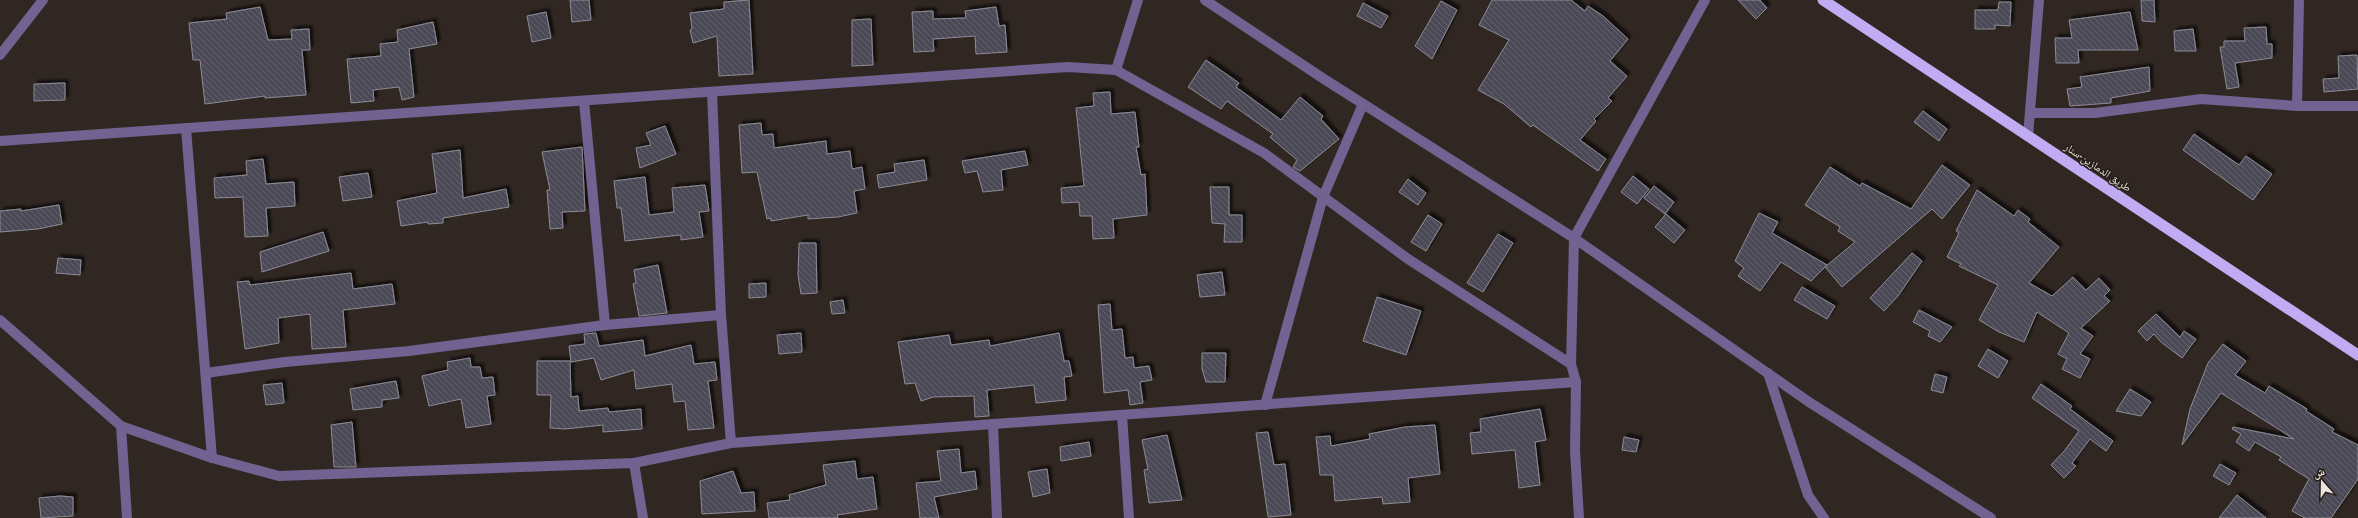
<svg xmlns="http://www.w3.org/2000/svg" width="2358" height="518" viewBox="0 0 2358 518" font-family="'Archivo Narrow','Noto Naskh Arabic',sans-serif">
<style>
.building{fill:url(#building-back-hatch);stroke:#8b8b97;filter:url(#shadow)}
.lines{fill:none;stroke-linecap:round;stroke-linejoin:round}
.minor{stroke:#706291;stroke-width:10}
.trunk{stroke:#c1acf4;stroke-width:11}
.labels{text-anchor:middle;stroke-width:3;stroke-linejoin:round;paint-order:stroke}
.street-label{font-size:11px;fill:#eae3df;stroke:#271d19}
</style>
<defs>
<pattern id="building-back-hatch" width="6" height="6" patternUnits="userSpaceOnUse"><rect width="6" height="6" fill="#4b4a55"/><path d="M-1 5l2 2M0 0l6 6M5-1l2 2" fill="none" stroke="#65646d"/></pattern>
<filter id="shadow"><feDropShadow dx="3.5" dy="-3.5" stdDeviation="1" flood-color="#0009"/></filter>
</defs>
<rect width="100%" height="100%" fill="#312722"/>
<g class="building">
<polygon points="570,0 589,0 591,20 572,22"/>
<polygon points="749,0 753,74 719,76 717,36 693,43 690,30 692,29 690,13 724,9 724,2"/>
<polygon points="1492,0 1571,0 1585,11 1588,6 1603,16 1628,39 1610,61 1627,76 1608,98 1612,101 1594,119 1596,121 1580,140 1606,159 1598,171 1533,125 1531,127 1504,104 1478,90 1509,40 1479,25"/>
<polygon points="1738,0 1760,0 1767,8 1756,19"/>
<polygon points="2141,0 2154,0 2155,22 2142,21"/>
<polygon points="1441,1 1457,10 1432,59 1415,46"/>
<polygon points="1999,2 2011,2 2010,26 1995,25 1995,29 1975,29 1975,10 1998,10"/>
<polygon points="1363,3 1388,16 1381,28 1357,16"/>
<polygon points="260,7 268,40 292,39 291,30 309,29 310,50 302,50 306,95 265,98 265,96 205,104 200,60 193,60 189,23 227,19 226,13"/>
<polygon points="996,7 999,26 1005,25 1007,52 976,54 975,36 933,39 934,51 914,52 912,12 933,11 933,19 966,18 965,11"/>
<polygon points="546,12 551,38 532,42 527,16"/>
<polygon points="2130,12 2138,50 2078,50 2079,63 2056,63 2055,38 2072,38 2069,20"/>
<polygon points="871,19 873,65 852,66 852,20"/>
<polygon points="433,22 437,44 409,49 414,97 402,100 399,87 373,90 374,101 351,103 347,59 381,56 380,44 398,42 397,30"/>
<polygon points="2266,27 2267,44 2272,44 2272,58 2235,63 2239,87 2227,89 2220,47 2224,47 2224,41 2245,41 2244,28"/>
<polygon points="2193,29 2196,51 2175,51 2174,31"/>
<polygon points="2357,55 2358,89 2324,92 2323,79 2339,78 2338,56"/>
<polygon points="1206,60 1239,83 1236,87 1281,120 1300,97 1323,116 1321,119 1339,139 1300,171 1293,167 1297,160 1270,137 1273,134 1227,101 1221,109 1188,87"/>
<polygon points="2149,67 2150,91 2111,98 2111,103 2070,106 2067,89 2082,87 2080,77"/>
<polygon points="65,83 65,100 34,101 34,84"/>
<polygon points="1110,92 1111,114 1135,112 1139,147 1136,147 1141,175 1145,174 1147,215 1113,219 1114,238 1093,239 1092,216 1080,216 1079,202 1062,203 1061,188 1084,186 1076,108 1094,106 1093,93"/>
<polygon points="1923,111 1947,129 1939,141 1914,122"/>
<polygon points="761,123 762,135 773,134 774,148 826,141 827,154 850,151 852,169 862,167 865,189 854,191 857,213 838,217 808,219 808,215 771,221 771,218 767,219 757,172 742,173 739,125"/>
<polygon points="665,126 676,154 640,168 636,148 651,145 646,133"/>
<polygon points="2194,134 2239,165 2246,156 2272,174 2253,200 2183,150"/>
<polygon points="582,147 585,211 562,212 563,228 550,229 547,190 550,190 542,152"/>
<polygon points="460,150 463,198 506,189 509,207 443,218 443,223 428,224 428,222 401,226 397,201 437,193 432,154"/>
<polygon points="1025,151 1028,165 1001,170 1003,190 983,192 977,171 965,173 962,161"/>
<polygon points="263,159 266,184 294,182 295,206 266,208 268,236 245,237 243,197 215,198 214,178 247,175 246,161"/>
<polygon points="924,160 927,180 879,188 877,175 895,172 894,164"/>
<polygon points="1942,165 1970,185 1942,219 1932,209 1842,287 1825,267 1855,242 1838,231 1840,227 1805,205 1830,167 1860,186 1862,183 1911,209"/>
<polygon points="368,173 372,197 343,201 339,177"/>
<polygon points="1633,176 1649,189 1637,204 1621,192"/>
<polygon points="645,177 649,215 674,212 672,188 705,185 709,211 699,212 703,237 681,240 681,235 625,241 621,208 617,208 614,181"/>
<polygon points="1408,179 1426,193 1418,205 1399,192"/>
<polygon points="1654,186 1674,202 1665,214 1644,198"/>
<polygon points="1210,187 1229,187 1229,215 1242,215 1242,242 1224,242 1225,224 1212,223"/>
<polygon points="1977,190 2014,216 2018,210 2030,219 2028,222 2059,247 2029,283 2052,296 2073,277 2086,290 2099,278 2110,290 2104,296 2110,301 2081,328 2093,336 2080,354 2090,359 2080,378 2062,369 2067,359 2058,354 2069,333 2037,312 2024,342 1999,332 1979,320 1998,285 1959,266 1961,264 1947,257 1959,233 1956,231"/>
<polygon points="59,205 62,224 38,229 0,232 0,211 21,209 21,211"/>
<polygon points="1759,213 1778,222 1772,233 1827,265 1811,281 1781,262 1760,291 1738,276 1744,268 1735,261"/>
<polygon points="1666,214 1685,230 1674,243 1655,227"/>
<polygon points="1428,215 1442,224 1426,251 1411,242"/>
<polygon points="323,232 329,251 262,272 260,252"/>
<polygon points="1498,234 1513,243 1483,292 1467,283"/>
<polygon points="799,243 816,243 817,293 801,294 798,275"/>
<polygon points="1912,253 1922,261 1898,296 1884,311 1870,298"/>
<polygon points="58,258 81,260 80,275 56,273"/>
<polygon points="658,265 667,313 639,316 633,284 636,283 634,270"/>
<polygon points="1222,272 1225,295 1200,297 1197,275"/>
<polygon points="351,273 353,289 392,284 395,304 343,310 346,347 312,349 310,314 278,318 279,343 245,349 237,282 249,281 250,285"/>
<polygon points="766,283 766,297 749,298 749,284"/>
<polygon points="1802,287 1835,306 1827,319 1794,300"/>
<polygon points="1377,297 1421,311 1406,355 1363,341"/>
<polygon points="843,300 845,313 832,314 830,302"/>
<polygon points="1110,304 1112,330 1122,329 1125,358 1133,357 1134,368 1149,366 1152,380 1140,382 1143,403 1130,405 1128,390 1104,393 1098,305"/>
<polygon points="1919,310 1952,327 1940,342 1928,336 1930,331 1913,322"/>
<polygon points="2156,314 2180,337 2184,331 2196,339 2182,358 2161,342 2154,334 2147,341 2138,331"/>
<polygon points="596,333 599,346 643,340 645,356 691,345 694,364 715,362 717,380 708,381 714,428 688,430 685,401 674,402 672,384 636,389 634,370 601,380 594,358 571,362 569,346 585,344 584,334"/>
<polygon points="801,333 802,352 779,354 777,335"/>
<polygon points="1059,333 1064,361 1069,361 1072,376 1064,377 1066,400 1036,403 1034,385 987,390 989,416 975,417 974,396 933,397 921,401 915,383 905,384 898,342 949,335 951,345 989,340 990,346"/>
<polygon points="2223,344 2246,361 2235,375 2265,393 2269,386 2307,409 2306,411 2334,429 2332,432 2358,445 2358,479 2331,518 2305,518 2292,511 2309,479 2279,460 2281,457 2255,442 2249,451 2236,442 2241,434 2232,429 2233,427 2294,439 2221,393 2182,445 2190,409 2208,363"/>
<polygon points="1988,349 2008,361 1998,378 1978,366"/>
<polygon points="1202,353 1226,353 1225,382 1206,382 1202,369"/>
<polygon points="470,358 471,367 480,367 482,378 493,377 495,395 487,396 491,424 466,428 461,399 429,406 422,376 448,370 447,362"/>
<polygon points="537,361 570,361 571,397 578,396 579,411 608,408 609,412 641,409 642,429 603,432 603,425 565,429 550,428 551,395 537,395"/>
<polygon points="1935,374 1947,377 1943,393 1931,390"/>
<polygon points="396,381 399,398 382,400 382,407 353,410 350,389"/>
<polygon points="282,383 284,403 266,405 263,385"/>
<polygon points="2041,384 2072,406 2070,409 2113,441 2106,451 2090,439 2072,463 2076,466 2064,478 2051,465 2065,450 2079,431 2032,398"/>
<polygon points="2130,389 2151,402 2141,416 2116,411"/>
<polygon points="1540,409 1546,440 1535,442 1540,485 1519,488 1515,450 1472,454 1470,433 1481,432 1480,419"/>
<polygon points="352,422 356,467 334,467 331,425"/>
<polygon points="1435,425 1440,474 1408,478 1410,502 1383,504 1382,497 1335,501 1333,475 1320,475 1316,437 1330,436 1331,446 1370,439 1369,434 1405,427"/>
<polygon points="1268,432 1274,465 1285,464 1291,515 1268,517 1256,433"/>
<polygon points="1167,435 1182,500 1149,503 1144,470 1148,469 1142,440"/>
<polygon points="1624,437 1639,440 1636,452 1622,450"/>
<polygon points="1089,442 1091,456 1061,461 1060,447"/>
<polygon points="959,449 961,473 975,471 977,489 934,497 939,518 920,518 916,483 941,481 937,451"/>
<polygon points="855,461 857,479 873,477 877,509 837,515 838,518 769,518 767,503 790,500 789,495 826,485 823,465"/>
<polygon points="2220,464 2236,473 2229,485 2213,476"/>
<polygon points="1047,469 1050,493 1033,497 1028,472"/>
<polygon points="733,471 741,493 754,492 755,511 702,514 700,481"/>
<polygon points="2237,495 2266,518 2219,518"/>
<polygon points="60,496 73,497 73,516 41,518 39,498"/>
</g>
<g class="lines">
<g class="minor">
<polyline points="1205,0 1324,79 1574,238 1809,402 1991,518"/>
<polyline points="0,55 43,0"/>
<polyline points="1116,70 1138,0"/>
<polyline points="584,101 605,325"/>
<polyline points="2297,106 2299,0"/>
<polyline points="2030,113 2095,113 2201,99 2297,106 2358,106"/>
<polyline points="186,128 212,458"/>
<polyline points="2028,136 2039,0"/>
<polyline points="0,141 1068,67 1116,70 1264,153 1408,259 1571,364"/>
<polyline points="721,315 731,443"/>
<polyline points="0,320 121,426 212,458 279,476 634,463 731,443 1576,382"/>
<polyline points="206,373 285,362 409,351 605,325 721,315 712,92"/>
<polyline points="1768,373 1808,495 1824,518"/>
<polyline points="1265,405 1323,197 1363,104"/>
<polyline points="1122,415 1129,518"/>
<polyline points="993,424 997,518"/>
<polyline points="121,426 127,518"/>
<polyline points="634,463 643,518"/>
<polyline points="1579,518 1575,451 1576,382 1571,364 1574,238 1705,0"/>
</g>
<polyline class="trunk" points="1823,0 2358,355"/>
</g>
<g class="labels">
<g class="street-label">
<text transform="translate(2098 167) rotate(34)" y="4">طريق الدمازين-سنار</text>
</g>
</g>
<g transform="translate(2322 482) rotate(340)" stroke="#271d19" stroke-width="3" paint-order="stroke">
<path d="M0-3L7 15L0 10L-7 15Z" fill="#eae3df"/>
<text y="-6" font-size="11" font-weight="bold" text-anchor="middle" fill="#eae3df">ش</text>
</g>
</svg>
